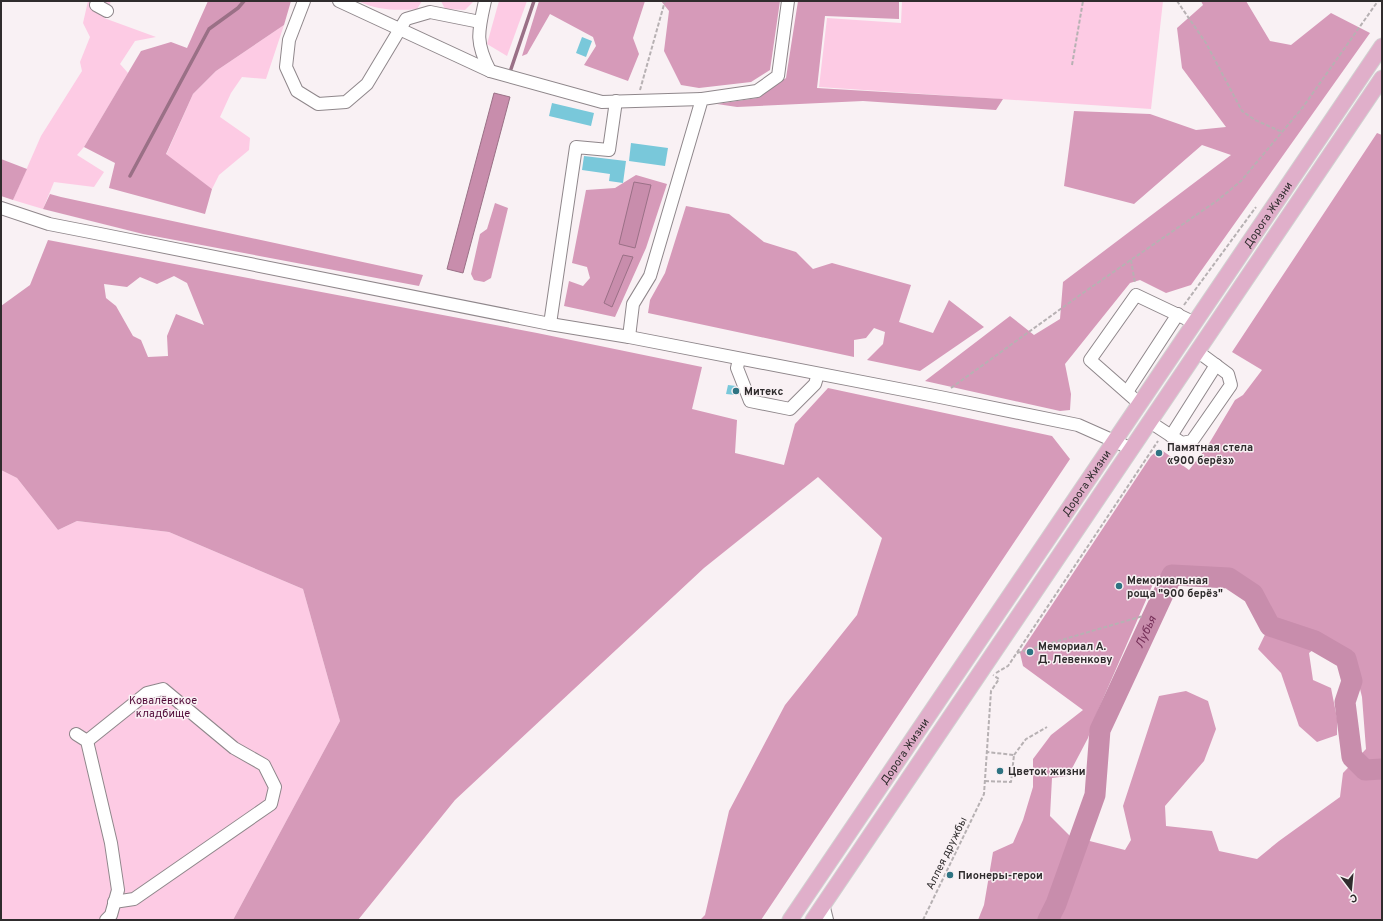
<svg xmlns="http://www.w3.org/2000/svg" width="1383" height="921" viewBox="0 0 1383 921" font-family="Overpass,sans-serif">
<style>
.green{fill:#fdcbe4}
.forest{fill:#d69ab9;fill-rule:evenodd}
.water{fill:#c88dac;stroke:#9a7086}
.lines{fill:none;stroke-linecap:round;stroke-linejoin:round}
.stream{stroke:#9a7086;stroke-width:3.5}
.river{stroke:#c88dac;stroke-width:21}
.building{fill:#79c8da}
.minor-casing{stroke:#8f878b;stroke-width:14}
.major-casing{stroke:#d1d1d1;stroke-width:17}
.path{stroke:#b7b1b3;stroke-width:2;stroke-dasharray:4 2;stroke-linecap:butt}
.minor{stroke:#fff;stroke-width:12}
.major{stroke:#e0afca;stroke-width:15}
.poi-dot{fill:#2e7382;stroke:#f9f1f4;stroke-width:1.5}
.labels{text-anchor:middle;stroke-width:3;stroke-linejoin:round;paint-order:stroke}
.street-label{font-size:11px;fill:#2f2c2d;stroke:#f9f1f4}
.poi-label{font-size:11px;font-weight:bold;fill:#2f2c2d;stroke:#f9f1f4;text-anchor:start}
.park-label{font-size:11px;fill:#510a38;stroke:#f9f1f4}
.water-label{font-size:12px;font-style:italic;fill:#752f58;stroke:#f9f1f4}
</style>
<rect width="100%" height="100%" fill="#f9f1f4"/>
<g class="green">
<polygon points="88,1 111,1 104,18 156,37 135,41 120,64 128,73 84,147 77,155 104,172 94,187 54,182 43,209 13,200 41,136 82,71 80,62 90,37 83,23"/>
<path d="M358,1H422L417,9C396,11 377,10 358,1Z"/>
<polygon points="441,1 474,1 465,10 445,9"/>
<polygon points="499,1 527,1 507,56 487,44"/>
<polygon points="902,1 1163,1 1151,109 819,87 827,18 901,23"/>
<polygon points="284,25 266,79 242,77 231,93 220,117 250,138 249,150 219,175 212,189 166,155 193,94 216,71"/>
<polygon points="1,470 17,478 58,530 77,521 169,532 303,589 340,721 233,920 1,920"/>
</g>
<g class="forest">
<polygon points="208,1 291,1 284,25 216,71 193,94 166,154 212,189 205,214 109,188 115,163 84,147 141,51 171,42 187,48"/>
<polygon points="539,1 645,1 633,38 639,54 628,81 584,65 596,46 593,37 550,14 527,54 522,56"/>
<polygon points="661,1 780,1 770,70 751,82 699,88 681,85 664,51 669,11"/>
<polygon points="798,1 899,1 899,19 825,16 817,88 1003,99 996,110 863,101 737,107 717,104 757,98 786,78"/>
<polygon points="1201,1 1246,1 1270,41 1291,45 1331,13 1370,33 1191,285 1166,293 1140,280 1130,283 1065,364 1071,394 1070,410 1060,411 925,381 1010,316 1034,335 1060,319 1063,282 1231,155 1202,145 1134,204 1064,186 1074,111 1150,114 1196,130 1226,127 1182,68 1177,28 1203,5"/>
<path d="M1377,133L1382,135V920H978L984,905L993,852L1013,843L1023,820L1033,787V759L1051,735L1083,710L1023,666L1020,653L1151,456L1157,451H1163L1189,470L1207,447L1235,400L1243,395L1262,370L1232,352ZM1178,568L1231,573L1259,590L1272,620L1258,649L1281,673L1299,726L1317,742L1337,735V718L1331,688L1313,680L1309,653L1329,638L1352,656L1362,697L1366,749L1343,773L1340,797L1279,841L1257,859L1219,851L1212,831L1166,826L1165,806L1204,761L1216,729L1208,701L1186,691L1159,696L1123,806L1131,840L1125,850L1070,836L1050,816L1052,778L1068,776L1088,738L1096,715L1156,577Z"/>
<polygon points="1,159 27,169 13,200 1,196"/>
<polygon points="636,175 667,184 646,248 615,317 564,306 569,281 583,286 590,278 587,267 572,263 586,190 615,188"/>
<polygon points="50,194 61,197 423,275 419,286 143,234 43,209"/>
<polygon points="495,203 508,208 491,278 484,282 474,280 471,274 480,234 487,229"/>
<polygon points="686,206 729,214 764,242 796,252 813,269 832,263 911,285 899,322 933,333 949,300 984,327 920,371 867,360 883,344 885,332 874,328 866,338 854,340 854,357 648,313 650,300 665,273"/>
<path d="M48,240L537,333L702,367L692,409L737,420L735,453L784,465L795,424L828,388L1052,436L1070,459L761,920H700L705,915L729,811L785,705L857,615L882,538L818,477L704,568L455,800L358,920H233L340,721L303,589L169,532L77,521L58,530L17,478L1,470V306L30,285ZM174,276L187,283L204,325L176,314L167,336L168,356L148,357L141,340L133,336L116,306L106,298L104,284L127,287L140,277L157,284Z"/>
</g>
<g class="water">
<polygon points="494,93 510,97 463,273 447,269"/>
<polygon points="634,182 651,185 635,248 619,244"/>
<polygon points="623,255 633,257 612,307 604,303"/>
</g>
<g class="lines">
<g class="stream">
<polyline points="511,69 534,1"/>
<polyline points="130,176 209,29 238,8 244,1"/>
</g>
<path class="river" id="s1" d="M1048,920L1056,904L1095,795L1100,730L1172,575L1229,578L1253,594L1270,626L1315,641L1346,659L1352,681L1345,702L1352,757L1365,770L1382,769"/>
</g>
<g class="building">
<polygon points="582,37 592,41 586,57 576,53"/>
<polygon points="552,103 594,113 591,126 549,116"/>
<polygon points="631,143 668,148 665,166 629,161"/>
<polygon points="584,156 626,161 623,183 609,181 610,174 582,170"/>
<polygon points="728,385 736,386 738,392 736,395 726,394"/>
</g>
<g class="lines">
<g class="minor-casing">
<g id="minor">
<polyline points="98,1 96,5 107,11"/>
<polyline points="304,1 289,40 286,67 297,91 318,104 346,102 367,84 406,19 430,12 480,22"/>
<polyline points="339,1 490,71 602,102 702,99"/>
<path d="M485,1C478,32 475,42 490,71"/>
<polyline points="1,208 49,224 95,233 550,324 629,337 940,397 1078,425 1132,449"/>
<polyline points="550,324 576,147 609,150 616,101"/>
<polyline points="629,337 633,304 650,276 702,99 757,91 778,76 788,1"/>
<polyline points="739,359 737,368 750,401 790,409 815,384 818,374"/>
<polyline points="1127,392 1178,314"/>
<polyline points="1140,404 1090,360 1136,295 1195,323"/>
<polyline points="1150,422 1182,443 1192,441 1231,385 1228,374 1197,351"/>
<polyline points="1171,436 1216,365"/>
<polyline points="76,734 87,741 111,843 118,890 111,915 106,920"/>
<polyline points="87,741 147,693 163,689 234,748 264,765 275,787 271,804 134,899 114,902"/>
<polyline points="823,904 827,920"/>
</g>
</g>
<g class="major-casing">
<g id="major">
<path id="s2" d="M790,920L1382,46"/>
<polyline points="813,920 1382,78"/>
</g>
</g>
<g class="path">
<polyline points="1177,1 1206,43 1242,111 1255,120 1282,132"/>
<polyline points="1072,65 1083,1"/>
<polyline points="640,90 665,1"/>
<polyline points="1131,260 1135,283"/>
<polyline points="1184,305 1256,207"/>
<polyline points="951,388 1080,295 1218,200 1241,181 1303,107 1378,1"/>
<polyline points="1017,653 1143,616"/>
<polyline points="996,673 1008,666 1158,441"/>
<polyline points="1014,755 1026,739 1047,727"/>
<polyline points="985,781 1011,782 1014,755 987,752"/>
<polyline points="923,920 984,794 991,691 999,679 993,675"/>
</g>
<use href="#minor" class="minor"/>
<use href="#major" class="major"/>
</g>
<g class="poi-dot">
<circle cx="736" cy="391" r="4"/>
<circle cx="1159" cy="453" r="4"/>
<circle cx="1119" cy="586" r="4"/>
<circle cx="1030" cy="652" r="4"/>
<circle cx="1000" cy="771" r="4"/>
<circle cx="950" cy="875" r="4"/>
</g>
<g class="labels">
<g class="street-label">
<text dy="4" stroke="none"><textPath href="#s2" startOffset="852">Дорога Жизни</textPath></text>
<text dy="4" stroke="none"><textPath href="#s2" startOffset="528">Дорога Жизни</textPath></text>
<text dy="4" stroke="none"><textPath href="#s2" startOffset="204">Дорога Жизни</textPath></text>
<text transform="translate(946 853) rotate(-64)" y="4">Аллея дружбы</text>
</g>
<g class="poi-label">
<text x="744" y="395">Митекс</text>
<text x="1167" y="451">Памятная стела<tspan x="1167" dy="13">«900 берёз»</tspan></text>
<text x="1127" y="584">Мемориальная<tspan x="1127" dy="13">роща "900 берёз"</tspan></text>
<text x="1038" y="650">Мемориал А.<tspan x="1038" dy="13">Д. Левенкову</tspan></text>
<text x="1008" y="775">Цветок жизни</text>
<text x="958" y="879">Пионеры-герои</text>
</g>
<g class="park-label">
<text x="163" y="704">Ковалёвское<tspan x="163" dy="13">кладбище</tspan></text>
</g>
<g class="water-label">
<text dy="4" stroke="none"><textPath href="#s1" startOffset="307">Лубья</textPath></text>
</g>
</g>
<rect width="1383" height="921" fill="none" stroke="#2f2c2d" stroke-width="4"/>
<g transform="translate(1351 889) rotate(164)" stroke="#f9f1f4" stroke-width="3" paint-order="stroke">
<path d="M0-3L7 15L0 10L-7 15Z" fill="#2f2c2d"/>
<text y="-6" font-size="11" font-weight="bold" text-anchor="middle" fill="#2f2c2d">С</text>
</g>
</svg>
